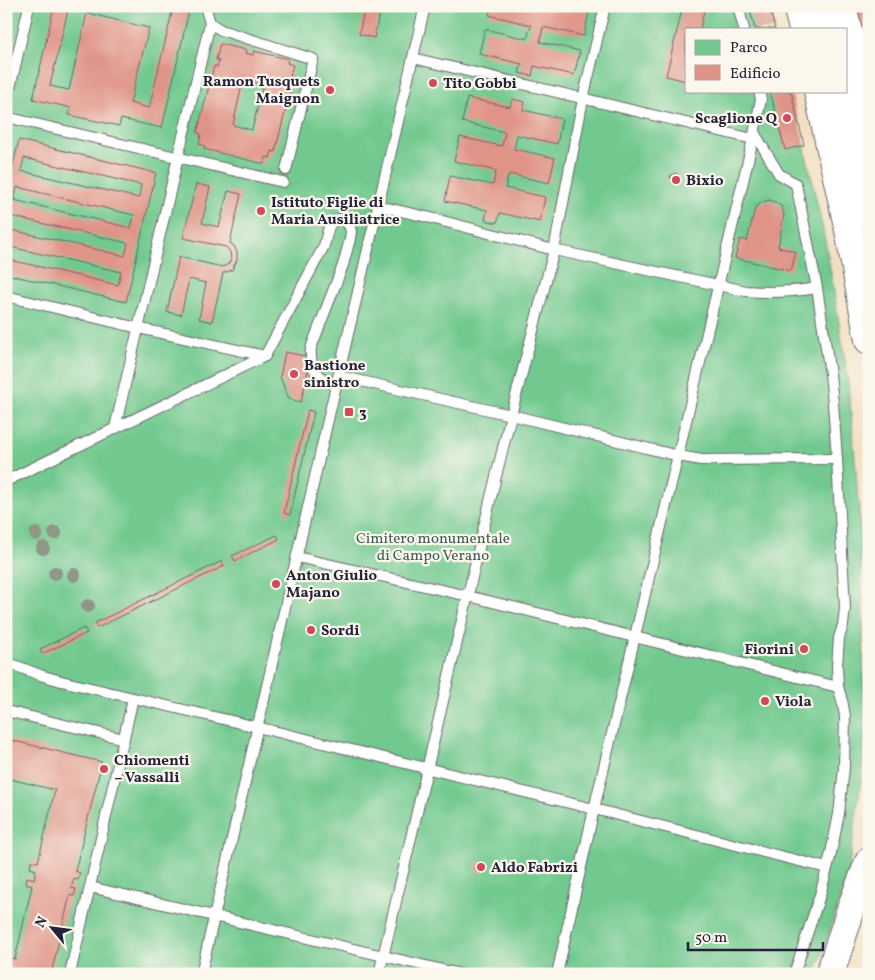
<svg xmlns="http://www.w3.org/2000/svg" width="875" height="980" viewBox="0 0 875 980" font-family="Vollkorn,serif">
<style>
.green{fill:#71c98f;stroke:#4a7665}
.building{fill:#e09488;fill-rule:evenodd}
.lines{fill:none;stroke-linecap:round;stroke-linejoin:round}
.service-casing{stroke:#6b646a;stroke-width:12}
.trunk-casing{stroke:#6b646a;stroke-width:30}
.service{stroke:#fff;stroke-width:10}
.trunk{stroke:#fff;stroke-width:28}
.tree{fill:#8f9787}
.poi-dot{fill:#d1495b;stroke:#fbf7ec;stroke-width:2}
.labels{text-anchor:middle;stroke-width:4.5;stroke-linejoin:round;paint-order:stroke}
.poi-label{font-size:15px;font-weight:bold;fill:#22223b;stroke:#fbf7ec;text-anchor:start}
.park-label{font-size:15px;fill:#3e5c58;stroke:#fbf7ec}
</style>
<rect width="100%" height="100%" fill="#fbf7ec"/>
<filter id="ink" filterUnits="userSpaceOnUse"><feTurbulence type="fractalNoise" baseFrequency=".02" numOctaves="2"/><feDisplacementMap in="SourceGraphic" scale="10" xChannelSelector="R" yChannelSelector="G"/><feConvolveMatrix kernelMatrix="1 2 1 2 8 2 1 2 1" color-interpolation-filters="sRGB"/></filter>
<filter id="wash" filterUnits="userSpaceOnUse"><feTurbulence type="fractalNoise" baseFrequency=".0096" numOctaves="4" result="noise"/><feDisplacementMap in="SourceGraphic" scale="20" xChannelSelector="R" yChannelSelector="G"/><feGaussianBlur stdDeviation="1.12" result="paint"/><feColorMatrix in="noise" values="0 0 0 0 0 0 0 0 0 0 0 0 0 0 0 0 0 1.4 0 .05"/><feComposite in="paint" operator="in"/></filter>
<g filter="url(#wash)">
<rect width="100%" height="100%" fill="#f2dfc1"/>
<polygon class="green" points="6,6 769,6 775,29 686,29 686,91 790,91 804,145 823,230 832,279 847,374 853,434 859,511 862,588 865,731 861,781 848,873 816,974 6,974"/>
<g id="blocks">
<g class="building">
<polygon points="54,6 69,6 50,86 69,90 87,13 149,28 130,103 149,108 172,13 146,6 190,6 162,128 121,119 119,126 69,115 71,108 33,99"/>
<polygon points="365,6 381,6 374,38 359,34"/>
<polygon points="491,6 566,6 589,11 584,36 543,27 540,42 580,51 574,75 534,66 532,76 519,73 522,64 479,54 485,29 527,39 531,25 489,15"/>
<polygon points="683,6 704,11 700,29 686,29 686,81 666,76"/>
<polygon points="749,6 769,6 775,29 755,29"/>
<polygon points="852,6 869,6 869,77"/>
<path d="M220,44L246,50L245,53L253,55L254,51L288,59L287,63L293,65L290,76L294,77L275,152L272,151L270,158L266,157L264,164L204,149L205,146L199,144L201,134L197,133L214,66L217,67L219,60H216ZM243,80L263,85L252,130L233,125Z"/>
<polygon points="770,91 791,91 804,145 785,150"/>
<polygon points="467,98 510,107 512,99 525,102 523,110 562,119 557,144 517,135 514,149 555,158 549,183 509,174 505,188 545,197 540,222 500,213 497,223 485,220 487,210 445,201 450,176 493,185 496,171 454,161 460,137 502,146 505,132 462,122"/>
<path d="M19,140L156,173L126,302L6,274V259L118,285L121,272L6,246V194ZM24,158L141,185L139,198L21,171ZM17,187L134,215L131,228L14,200ZM10,216L128,243L125,256L7,229Z"/>
<polygon points="676,173 681,181 674,185 670,176"/>
<polygon points="196,184 210,187 202,223 219,227 228,191 241,194 230,243 234,246 237,252 237,260 232,270 223,273 212,322 199,319 206,283 189,279 181,315 167,312 179,257 222,267 227,265 231,260 230,252 226,247 183,238"/>
<polygon points="769,200 775,202 781,206 784,214 778,247 796,252 791,271 735,258 740,239 747,241 755,208 761,203"/>
<polygon points="285,352 305,356 308,371 301,402 293,400 288,397 280,377"/>
<polygon points="308,410 314,412 290,515 284,513"/>
<polygon points="277,535 279,539 235,561 232,556"/>
<polygon points="222,561 224,566 97,628 95,623"/>
<polygon points="84,628 87,633 42,654 40,649"/>
<polygon points="801,643 809,646 807,654 798,652"/>
<polygon points="6,739 102,762 75,871 80,873 78,880 74,879 71,888 76,889 74,896 70,895 51,974 6,974 6,957 15,959 32,886 26,884 27,877 34,879 36,870 30,868 31,861 38,862 55,790 6,778"/>
<circle cx="481" cy="867" r="5.5"/>
</g>
</g>
</g>
<g filter="url(#ink)">
<use href="#blocks" fill-opacity="0" stroke="#6b646a" stroke-width="1"/>
<g class="lines">
<g class="service-casing">
<g id="service">
<polyline points="738,6 744,29"/>
<polyline points="210,23 221,30 313,59 286,170"/>
<polyline points="413,58 753,139"/>
<polyline points="6,105 29,6"/>
<polyline points="6,117 283,182"/>
<polyline points="755,134 779,174 796,184 817,288 830,374 833,403 837,459 845,608 843,625 839,638 837,666 838,687 842,700 845,716 844,768 839,814 831,853 820,895 794,974"/>
<path d="M379,206L431,218L554,250L746,291C771,293 792,292 817,288"/>
<polyline points="6,296 138,328 265,356"/>
<polyline points="339,376 511,415 679,456 701,460 837,459"/>
<polyline points="115,428 178,157 210,23 207,13 207,6"/>
<path d="M6,481L265,356L324,246L329,226L334,221L339,219H342L349,225L351,231L350,239L343,265L311,348C310,359 312,371 322,378C326,381 332,383 336,385"/>
<polyline points="297,557 468,596 838,687"/>
<polyline points="6,662 40,675 61,681 257,727 594,809 827,868"/>
<polyline points="6,711 124,739"/>
<polyline points="90,887 460,974"/>
<polyline points="70,974 133,698"/>
<polyline points="201,974 330,411 425,6"/>
<polyline points="379,974 490,501 511,415 554,250 583,99 605,6"/>
<polyline points="557,974 594,809 753,139 761,99 759,91"/>
</g>
</g>
<g class="trunk-casing">
<g id="trunk">
<polyline points="797,6 803,29"/>
<polyline points="821,6 827,29"/>
<polyline points="842,6 869,119"/>
<polyline points="818,91 850,235 869,340"/>
<polyline points="841,91 869,216"/>
<polyline points="830,974 852,906 869,862"/>
</g>
</g>
<use href="#service" class="service"/>
<use href="#trunk" class="trunk"/>
</g>
<g class="tree">
<circle cx="55" cy="533" r="7"/>
<circle cx="36" cy="534" r="7"/>
<circle cx="43" cy="548" r="7"/>
<circle cx="55" cy="573" r="7"/>
<circle cx="74" cy="575" r="7"/>
<circle cx="88" cy="606" r="7"/>
</g>
</g>
<g class="poi-dot">
<circle cx="433" cy="83" r="5"/>
<circle cx="330" cy="90" r="5"/>
<circle cx="787" cy="118" r="5"/>
<circle cx="676" cy="180" r="5"/>
<circle cx="261" cy="211" r="5"/>
<circle cx="294" cy="374" r="5"/>
<rect x="344" y="407" width="10" height="10" rx="2.5"/>
<circle cx="276" cy="584" r="5"/>
<circle cx="311" cy="630" r="5"/>
<circle cx="804" cy="649" r="5"/>
<circle cx="765" cy="701" r="5"/>
<circle cx="104" cy="769" r="5"/>
<circle cx="481" cy="867" r="5"/>
</g>
<g class="labels">
<g class="poi-label">
<text x="320" y="86" text-anchor="end">Ramon Tusquets<tspan x="320" dy="17">Maignon</tspan></text>
<text x="443" y="88">Tito Gobbi</text>
<text x="777" y="123" text-anchor="end">Scaglione Q</text>
<text x="686" y="185">Bixio</text>
<text x="271" y="207">Istituto Figlie di<tspan x="271" dy="17">Maria Ausiliatrice</tspan></text>
<text x="304" y="370">Bastione<tspan x="304" dy="17">sinistro</tspan></text>
<text x="359" y="417">3</text>
<text x="286" y="580">Anton Giulio<tspan x="286" dy="17">Majano</tspan></text>
<text x="321" y="635">Sordi</text>
<text x="794" y="654" text-anchor="end">Fiorini</text>
<text x="775" y="706">Viola</text>
<text x="114" y="765">Chiomenti<tspan x="114" dy="17">– Vassalli</tspan></text>
<text x="491" y="872">Aldo Fabrizi</text>
</g>
<g class="park-label">
<text x="433" y="543">Cimitero monumentale<tspan x="433" dy="17">di Campo Verano</tspan></text>
</g>
</g>
<rect width="875" height="980" fill="none" stroke="#fbf7ec" stroke-width="25"/>
<rect x="685" y="28" width="162" height="65" fill="#fbf7ec" stroke="#a4a2a5"/>
<rect x="695" y="40" width="25" height="15" fill="#71c98f" stroke="#a4a2a5"/>
<text x="730" y="52" font-size="15" fill="#22223b">Parco</text>
<rect x="695" y="65" width="25" height="15" fill="#e09488" stroke="#a4a2a5"/>
<text x="730" y="78" font-size="15" fill="#22223b">Edificio</text>
<g transform="translate(52 928) rotate(299)" stroke="#fbf7ec" stroke-width="4" paint-order="stroke">
<path d="M0-4L9 19L0 12L-9 19Z" fill="#22223b"/>
<text y="-8" font-size="14" font-weight="bold" text-anchor="middle" fill="#22223b">N</text>
</g>
<path d="M688 942v8h135v-8" fill="none" stroke="#22223b" stroke-width="2.5"/>
<text x="695" y="942" font-size="15" fill="#22223b" stroke="#fbf7ec" stroke-width="4" paint-order="stroke">50 m</text>
</svg>
